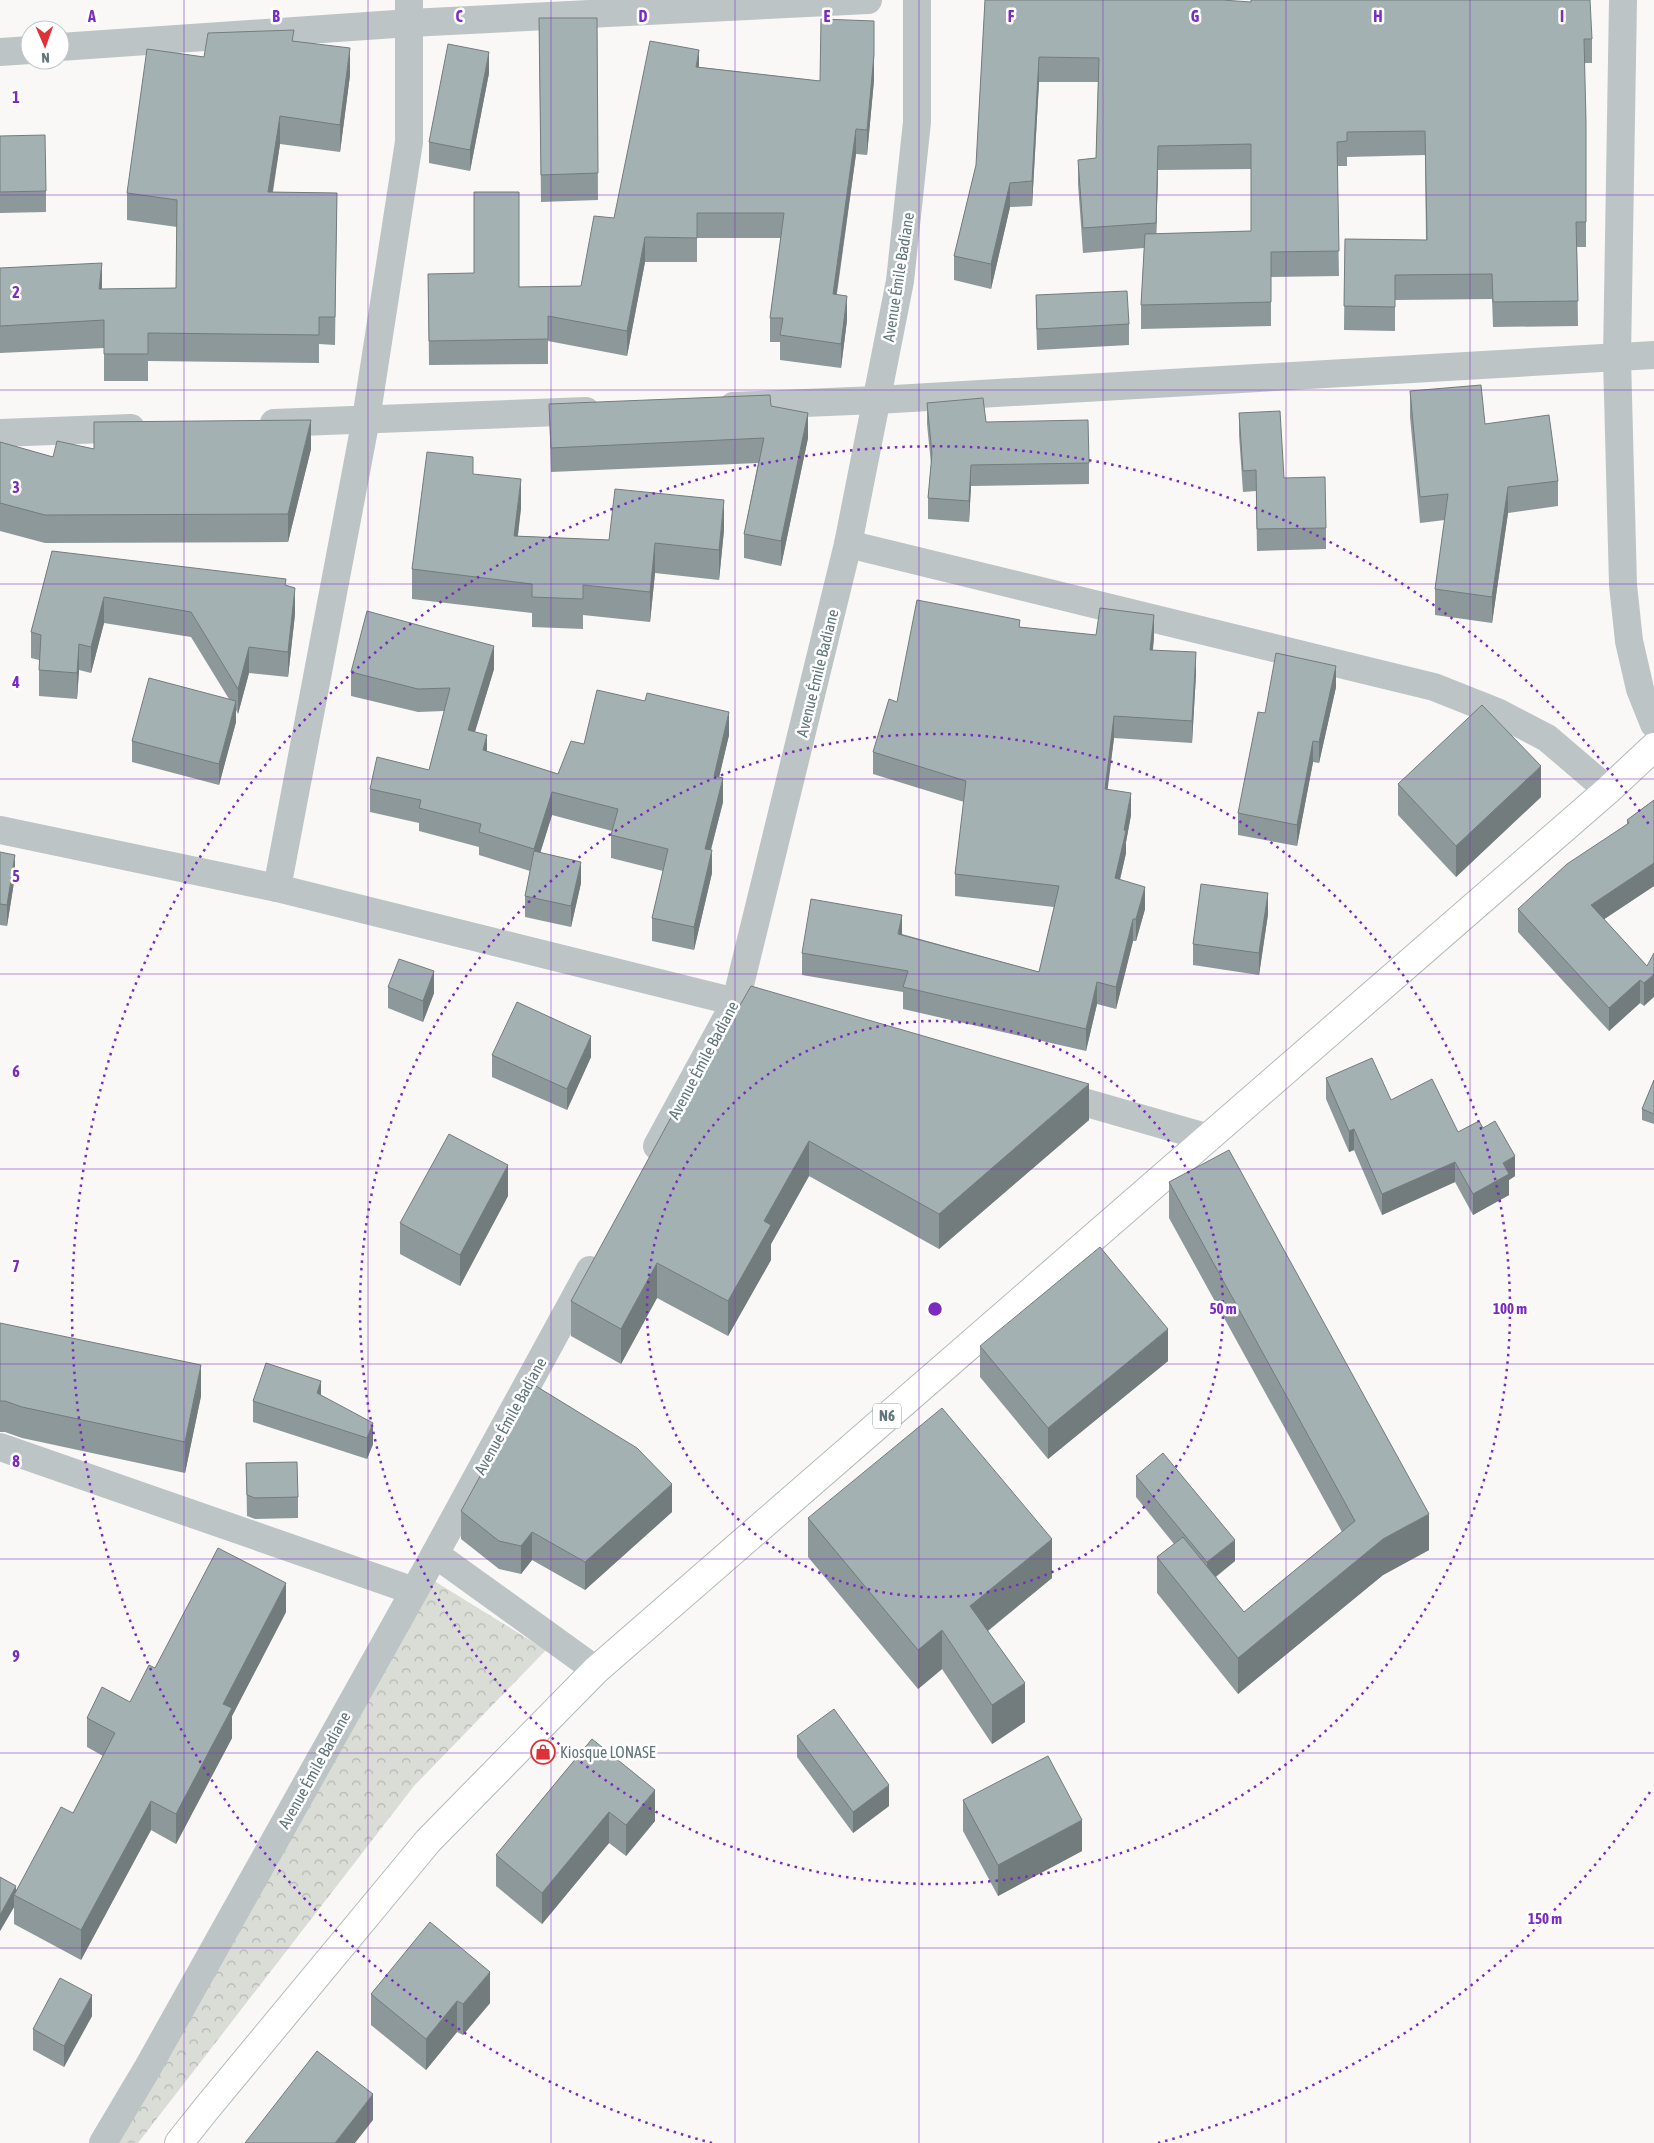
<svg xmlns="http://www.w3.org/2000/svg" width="1654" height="2143" viewBox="0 0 1654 2143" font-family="'Asap Condensed',sans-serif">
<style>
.park{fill:url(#park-crowns)}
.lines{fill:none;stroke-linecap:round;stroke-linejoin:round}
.primary-casing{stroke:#b1b9ba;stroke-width:30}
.street{stroke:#bdc4c6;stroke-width:28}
.primary{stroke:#fff;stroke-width:28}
.wall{fill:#8d989a;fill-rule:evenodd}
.shaded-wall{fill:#737c7d}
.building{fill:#a4b1b3;stroke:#737c7d}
.grid{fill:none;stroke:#7b2cbf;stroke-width:1;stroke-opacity:0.55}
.ring{fill:none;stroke:#7b2cbf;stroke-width:2.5;stroke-dasharray:2.5 5}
.labels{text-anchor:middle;stroke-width:5;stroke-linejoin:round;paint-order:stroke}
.shield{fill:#fff;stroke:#909fa2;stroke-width:1}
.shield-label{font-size:15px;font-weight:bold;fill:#60767a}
.street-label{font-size:16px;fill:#60767a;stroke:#fff}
.poi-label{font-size:16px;fill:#60767a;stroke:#fff;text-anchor:start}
.grid-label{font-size:16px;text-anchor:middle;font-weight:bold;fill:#7b2cbf;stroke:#fff;stroke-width:5;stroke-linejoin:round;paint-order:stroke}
.centre{fill:#7b2cbf;stroke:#fff;stroke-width:2.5}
.ring-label{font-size:15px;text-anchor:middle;font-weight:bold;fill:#7b2cbf;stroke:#fff;stroke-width:5;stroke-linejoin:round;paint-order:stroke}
</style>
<defs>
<pattern id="park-crowns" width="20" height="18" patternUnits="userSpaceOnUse" patternTransform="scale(1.25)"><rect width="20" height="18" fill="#daddd5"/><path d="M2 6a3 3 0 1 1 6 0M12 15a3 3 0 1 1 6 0" fill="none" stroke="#b4b8b2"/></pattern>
</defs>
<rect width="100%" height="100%" fill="#f9f8f6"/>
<polygon class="park" points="431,1579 546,1650 414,1786 138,2143 109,2143"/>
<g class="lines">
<g class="primary-casing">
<polyline id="primary" points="179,2143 206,2109 428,1841 596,1670 1608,790 1654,747"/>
</g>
<g class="street">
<polyline points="1623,0 1617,358 1623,585 1629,641 1640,689 1654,724"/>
<polyline points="60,47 410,23 868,0"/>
<polyline points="0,52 30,50"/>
<polyline points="733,406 877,400 1654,355"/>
<polyline points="274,423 586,411"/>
<polyline points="0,433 131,428"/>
<polyline points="848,544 1434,687 1497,712 1547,738 1608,790"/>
<polyline points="0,830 277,888 752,1006"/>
<polyline points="277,888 366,419 409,142 409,0"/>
<polyline points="1052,1093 1209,1138"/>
<polyline points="657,1146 736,1001 848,544 900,281 917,122 917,0"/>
<polyline points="0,1447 414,1591"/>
<polyline points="435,1554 596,1670"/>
<polyline points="103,2143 147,2069 435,1554 590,1270"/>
</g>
<use href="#primary" class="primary"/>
</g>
<g class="wall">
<path d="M985,0L1592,39V63H1584L1586,122V247H1577L1578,326L1493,327L1492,299L1395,300V331L1344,330L1345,239L1426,240L1425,155L1347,157V166H1337L1339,276L1271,277V326L1141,329V305L1144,248L1083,253L1078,184V160L1096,158L1098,82H1039L1032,206L1010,207L991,289L954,280V256L976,165ZM1251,169V231L1156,234L1158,170Z"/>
<polygon points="539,18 597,18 598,200 541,202"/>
<polygon points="294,41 350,75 340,152 280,144 273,192 337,193 335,345 319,344 319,363 148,361 148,381 104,381 104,348 0,353 0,268 102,289 176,288 177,227 127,220 127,193 204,57"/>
<polygon points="699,67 820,81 874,80 867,155 856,154 837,294 847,320 841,368 780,360 780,342 770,342 770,318 781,238 697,238 697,262 645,262 627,356 548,341 548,364 429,365 428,274 519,287 581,286 614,218"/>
<polygon points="489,73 470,171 429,163 429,142"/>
<polygon points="0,136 46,191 46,212 0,213"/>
<polygon points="1036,295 1129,324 1129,345 1037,350 1036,316"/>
<polygon points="1410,391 1485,424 1558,481 1558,506 1508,513 1492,623 1435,615 1435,589 1445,520 1420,523 1410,417"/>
<polygon points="927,403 986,422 1089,463 1089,484 971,486 969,522 928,519 928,498 931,464 927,424"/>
<polygon points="549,404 771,406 808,438 781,566 744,558 744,534 758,463 551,472"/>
<polygon points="1239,413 1284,478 1326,528 1326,549 1257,551 1256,491 1243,492 1239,435"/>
<polygon points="0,442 53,457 94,449 311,449 288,542 45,543 0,531"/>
<polygon points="473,474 521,508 518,536 609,540 724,530 719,580 655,573 650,622 583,615 583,629 532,627 532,613 412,599 412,569"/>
<polygon points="52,551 286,586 295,614 288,677 249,673 238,714 236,710 236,722 219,785 132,762 132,741 229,699 191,637 104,623 91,673 79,670 77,699 39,696 39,660 31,658 31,632"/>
<polygon points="1020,627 1096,635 1154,637 1153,650 1196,674 1192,743 1114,738 1107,789 1131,815 1126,842 1126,853 1120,880 1145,909 1136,941 1133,941 1116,1009 1097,1004 1086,1051 903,1009 903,992 802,975 802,953 902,934 1039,972 1054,907 955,896 955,874 964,802 873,774 873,752 897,702"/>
<polygon points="494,669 475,732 487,751 558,774 584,744 729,735 719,777 723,802 711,850 712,873 694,950 652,941 652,918 663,871 611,858 611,835 612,831 552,815 540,853 581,883 571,927 525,917 525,896 530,871 479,855 479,847 419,831 419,823 370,812 370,789 429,770 444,711 418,712 351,696 351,672"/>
<polygon points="1336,687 1319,763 1313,762 1297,846 1238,835 1238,813 1265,713"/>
<polygon points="1398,784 1541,797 1456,877 1398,815"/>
<polygon points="1654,800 1654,886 1604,919 1647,966 1644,1006 1640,1003 1609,1031 1518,932 1518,909 1627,824 1627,820"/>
<polygon points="0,852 15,876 7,926 0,925"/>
<polygon points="1268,914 1259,975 1193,965 1193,944"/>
<polygon points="388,987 434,993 423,1022 388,1008"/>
<polygon points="492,1055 591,1057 567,1110 492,1077"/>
<polygon points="1326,1078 1391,1100 1458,1132 1515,1176 1509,1180 1509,1195 1473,1215 1455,1182 1382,1215 1354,1150 1349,1152 1326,1099"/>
<polygon points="1654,1080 1654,1124 1642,1120 1642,1109"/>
<polygon points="678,1114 1089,1120 939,1249 809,1176 771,1244 771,1260 728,1336 657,1298 621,1364 571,1336 571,1301"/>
<polygon points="1169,1182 1429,1550 1383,1575 1238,1694 1157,1593 1157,1557 1174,1544 1136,1497 1136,1476 1235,1561 1216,1577 1244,1612 1342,1532 1169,1218"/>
<polygon points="508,1196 460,1286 400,1254 400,1223"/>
<polygon points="0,1323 201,1396 185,1473 22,1438 5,1432 0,1432"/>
<polygon points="980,1346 1168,1361 1048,1459 980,1377"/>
<polygon points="321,1395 373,1444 367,1459 253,1422 253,1401"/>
<polygon points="246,1463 298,1497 298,1518 255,1519 247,1516"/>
<polygon points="461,1511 672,1512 585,1590 532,1560 521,1574 499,1569 461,1539"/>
<polygon points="808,1518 1052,1578 988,1631 1025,1722 992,1744 942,1669 918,1689 808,1557"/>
<polygon points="286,1612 232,1716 232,1738 176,1844 151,1830 81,1960 14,1924 14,1907 0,1931 0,1877 16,1890 73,1813 103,1756 87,1747 87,1718 130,1702 155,1668"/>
<polygon points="797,1736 889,1806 853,1833 797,1757"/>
<polygon points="592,1739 655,1821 626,1856 609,1843 542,1924 496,1886 496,1855"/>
<polygon points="963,1800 1082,1851 998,1896 963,1831"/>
<polygon points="371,1994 490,2003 463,2035 457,2032 426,2070 371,2025"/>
<polygon points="92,2016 64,2067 33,2050 33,2029"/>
</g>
<g class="shaded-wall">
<polygon points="874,21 874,80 867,155 867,130"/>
<polygon points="350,48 350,75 340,152 340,125"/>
<polygon points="699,50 699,75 696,67"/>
<polygon points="489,52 489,73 470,171 470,150"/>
<polygon points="1039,57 1039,82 1032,206 1032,181"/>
<polygon points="280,116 280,144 268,219 268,192"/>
<polygon points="856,129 856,154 833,318 833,294"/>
<polygon points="1158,146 1158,170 1156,247 1156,223"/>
<polygon points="1010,183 1010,207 991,289 991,264"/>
<polygon points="645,237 645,262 627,356 627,331"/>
<polygon points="102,263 102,291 99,289"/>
<polygon points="847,296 847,320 841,368 841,344"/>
<polygon points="808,413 808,438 781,566 781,541"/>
<polygon points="311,420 311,449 288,542 288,514"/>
<polygon points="971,465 971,486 969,522 969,501"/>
<polygon points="521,479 521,508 514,565 514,536"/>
<polygon points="1508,487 1508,513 1492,623 1492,597"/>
<polygon points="724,500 724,530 719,580 719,550"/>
<polygon points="655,543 655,573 650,622 650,592"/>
<polygon points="295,588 295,614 288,677 288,652"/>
<polygon points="104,597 104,623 91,673 91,647"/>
<polygon points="1154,615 1154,637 1150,672 1150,650"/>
<polygon points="79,644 79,670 77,699 77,673"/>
<polygon points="494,646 494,669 468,754 468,730"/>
<polygon points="249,647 249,673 238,714 238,689"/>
<polygon points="1196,652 1196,674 1192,743 1192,721"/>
<polygon points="1336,666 1336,687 1319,763 1319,742"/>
<polygon points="236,701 236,722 219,785 219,764"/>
<polygon points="729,712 729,735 714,799 714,776"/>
<polygon points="1114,716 1114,738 1105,811 1105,789"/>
<polygon points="487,735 487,758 483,750"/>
<polygon points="1313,741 1313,762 1297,846 1297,825"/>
<polygon points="1541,766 1541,797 1456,877 1456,846"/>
<polygon points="723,778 723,802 705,872 705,849"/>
<polygon points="552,792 552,815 534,873 534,849"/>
<polygon points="1131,793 1131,815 1126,842 1126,853 1115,900 1115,878"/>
<polygon points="712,850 712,873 694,950 694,927"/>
<polygon points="15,855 15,876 7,926 7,905"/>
<polygon points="581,862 581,883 571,927 571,906"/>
<polygon points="1654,863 1654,886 1591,928 1591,905"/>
<polygon points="1145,887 1145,909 1136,941 1136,919"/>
<polygon points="1268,893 1268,914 1259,975 1259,953"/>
<polygon points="902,915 902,937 898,934"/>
<polygon points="1133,919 1133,941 1116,1009 1116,987"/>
<polygon points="434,971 434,993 423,1022 423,1001"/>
<polygon points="1654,974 1654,997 1644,1006 1644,983"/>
<polygon points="1640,980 1640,1003 1609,1031 1609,1008"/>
<polygon points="1097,982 1097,1004 1086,1051 1086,1029"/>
<polygon points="591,1036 591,1057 567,1110 567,1089"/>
<polygon points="1089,1084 1089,1120 939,1249 939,1214"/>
<polygon points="1354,1129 1354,1150 1349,1152 1349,1131"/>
<polygon points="809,1141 809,1176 771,1244 771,1260 728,1336 728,1301 764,1221"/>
<polygon points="1515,1156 1515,1176 1509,1180 1509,1195 1473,1215 1473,1194 1503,1163"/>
<polygon points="1455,1162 1455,1182 1382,1215 1382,1194"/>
<polygon points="508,1165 508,1196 460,1286 460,1255"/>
<polygon points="657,1263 657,1298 621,1364 621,1329"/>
<polygon points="1168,1329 1168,1361 1048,1459 1048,1428"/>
<polygon points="201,1365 201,1396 185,1473 185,1442"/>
<polygon points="321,1381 321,1402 317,1393"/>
<polygon points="373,1423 373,1444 367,1459 367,1438"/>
<polygon points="672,1484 672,1512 585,1590 585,1562"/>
<polygon points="1429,1514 1429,1550 1383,1575 1238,1694 1238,1658 1383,1539"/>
<polygon points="532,1532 532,1560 521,1574 521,1546"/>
<polygon points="1052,1539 1052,1578 970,1645 970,1606"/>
<polygon points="1235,1540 1235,1561 1207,1583 1207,1562"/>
<polygon points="286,1583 286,1612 232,1716 232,1738 176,1844 176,1814 223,1704"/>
<polygon points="942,1630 942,1669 918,1689 918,1650"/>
<polygon points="1025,1683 1025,1722 992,1744 992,1705"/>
<polygon points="889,1785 889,1806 853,1833 853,1812"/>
<polygon points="655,1790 655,1821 626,1856 626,1825"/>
<polygon points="151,1801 151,1830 81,1960 81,1930"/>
<polygon points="609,1812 609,1843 542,1924 542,1893"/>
<polygon points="1082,1820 1082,1851 998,1896 998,1865"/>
<polygon points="16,1886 16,1896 14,1895 14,1907 0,1931 0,1915"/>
<polygon points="490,1972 490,2003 463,2035 463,2004"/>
<polygon points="92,1995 92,2016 64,2067 64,2046"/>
<polygon points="457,2001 457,2032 426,2070 426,2039"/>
<polygon points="373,2094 373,2120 355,2143 335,2143"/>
</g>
<g class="building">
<polygon points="985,0 1222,0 1251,2 1251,0 1590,0 1592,39 1584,39 1586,122 1586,222 1576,222 1578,301 1493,302 1492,274 1395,275 1395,307 1344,306 1345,239 1427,240 1425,131 1347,132 1347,141 1337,142 1339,251 1271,252 1271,302 1141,305 1145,234 1251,231 1251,144 1158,146 1156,223 1083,228 1078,160 1096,158 1099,58 1039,57 1032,181 1010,183 991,264 954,256 976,165"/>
<polygon points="539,18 597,18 598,173 541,175"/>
<polygon points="821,19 874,21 874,55 867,130 856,129 833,294 847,296 841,344 780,335 783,318 770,318 784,213 697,213 697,238 645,237 627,331 548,316 548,339 429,341 428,274 474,273 474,192 519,192 519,287 581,286 594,216 614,218 650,41 699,50 696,67 820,81"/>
<polygon points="294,30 292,41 350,48 340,125 280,116 268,192 337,193 335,317 319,317 319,335 148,333 148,354 104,354 104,320 0,326 0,268 102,263 99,289 176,288 177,200 127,193 147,49 204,57 208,33"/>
<polygon points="448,44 489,52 470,150 429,142"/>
<polygon points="45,135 46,191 0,192 0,136"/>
<polygon points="1127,291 1129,324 1037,329 1036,295"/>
<polygon points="1481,385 1485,424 1549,415 1558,481 1508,487 1492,597 1435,589 1448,494 1420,497 1410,391"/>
<polygon points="770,395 771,406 808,413 781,541 744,534 764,438 551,448 549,404"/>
<polygon points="983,398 986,422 1088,420 1089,463 971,465 969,501 928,498 932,454 927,403"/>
<polygon points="1280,411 1284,478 1325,477 1326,528 1257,529 1256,470 1243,471 1239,413"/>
<polygon points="311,420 288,514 45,515 0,503 0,442 53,457 57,441 94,449 94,422"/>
<polygon points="427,452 473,457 473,474 521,479 514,536 609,540 615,489 724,500 719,550 655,543 650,592 583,585 583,599 532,597 532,584 412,569"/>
<polygon points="52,551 286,579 285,585 295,588 288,652 249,647 238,689 191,612 104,597 91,647 79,644 77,673 39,670 41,635 31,632"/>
<polygon points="917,600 1020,620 1019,627 1096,635 1100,608 1154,615 1150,650 1196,652 1192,721 1114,716 1105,789 1131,793 1124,830 1126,831 1115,878 1145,887 1136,919 1133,919 1116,987 1097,982 1086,1029 903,987 908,971 802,953 811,899 902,915 898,934 1039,972 1059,886 955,874 966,781 873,752 889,699 897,702"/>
<polygon points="367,611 494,646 468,730 487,735 483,750 558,774 571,741 584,744 597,690 645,701 647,693 729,712 714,776 723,778 705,849 712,850 694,927 652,918 668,849 611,835 618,809 552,792 534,849 479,832 481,824 419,808 421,800 370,789 377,757 429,770 450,688 418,689 351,672"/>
<polygon points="1276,653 1336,666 1319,742 1313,741 1297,825 1238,813 1258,712 1265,713"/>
<polygon points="149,678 236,701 219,764 132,741"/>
<polygon points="1482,705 1541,766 1456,846 1398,784"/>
<polygon points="1654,800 1654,863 1591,905 1647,966 1654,953 1654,974 1644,983 1640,980 1609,1008 1518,909 1567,864 1629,823 1627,820"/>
<polygon points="534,851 581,862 571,906 525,896"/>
<polygon points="0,852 15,855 7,905 0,904"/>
<polygon points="1201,884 1268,893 1259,953 1193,944"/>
<polygon points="399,959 434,971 423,1001 388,987"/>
<polygon points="751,986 1089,1084 939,1214 809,1141 764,1221 771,1225 728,1301 657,1263 621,1329 571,1301 674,1112 678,1114"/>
<polygon points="517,1002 591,1036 567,1089 492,1055"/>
<polygon points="1372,1058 1391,1100 1432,1079 1458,1132 1479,1121 1483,1128 1495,1121 1515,1156 1503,1163 1509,1174 1473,1194 1455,1162 1382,1194 1354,1129 1349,1131 1326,1078"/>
<polygon points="1654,1080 1654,1114 1642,1109"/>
<polygon points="449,1134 508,1165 460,1255 400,1223"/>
<polygon points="1229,1150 1429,1514 1383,1539 1238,1658 1157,1557 1183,1537 1244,1612 1355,1521 1169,1182"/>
<polygon points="1100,1247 1168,1329 1048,1428 980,1346"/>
<polygon points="0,1323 201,1365 185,1442 22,1407 5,1401 0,1401"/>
<polygon points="266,1363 321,1381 317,1393 373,1423 367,1438 253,1401"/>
<polygon points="531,1383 637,1448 672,1484 585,1562 532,1532 521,1546 499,1541 461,1511"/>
<polygon points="942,1408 1052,1539 970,1606 1025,1683 992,1705 942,1630 918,1650 808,1518"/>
<polygon points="1163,1453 1235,1540 1207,1562 1136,1476"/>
<polygon points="297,1462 298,1497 255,1498 247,1495 246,1463"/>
<polygon points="218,1548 286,1583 223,1704 232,1708 176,1814 151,1801 81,1930 14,1895 61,1807 73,1813 115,1733 87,1718 102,1687 130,1702 149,1665 155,1668"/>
<polygon points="834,1709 889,1785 853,1812 797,1736"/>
<polygon points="592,1739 655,1790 626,1825 609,1812 542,1893 496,1855"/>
<polygon points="1048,1756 1082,1820 998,1865 963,1800"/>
<polygon points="0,1877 16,1886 0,1915"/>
<polygon points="430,1922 490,1972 463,2004 457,2001 426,2039 371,1994"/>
<polygon points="60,1978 92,1995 64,2046 33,2029"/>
<polygon points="317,2051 373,2094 335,2143 245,2143"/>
</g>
<path class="grid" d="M184,0V2143M368,0V2143M551,0V2143M735,0V2143M919,0V2143M1103,0V2143M1286,0V2143M1470,0V2143M0,195H1654M0,390H1654M0,584H1654M0,779H1654M0,974H1654M0,1169H1654M0,1364H1654M0,1559H1654M0,1753H1654M0,1948H1654"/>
<g class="ring">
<circle cx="935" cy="1309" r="288"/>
<circle cx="935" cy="1309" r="575"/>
<path d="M1650 1792A863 863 0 0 1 1158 2143M712 2143A863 863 0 1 1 1650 826"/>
</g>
<defs>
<g id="shop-ring" transform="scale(1.25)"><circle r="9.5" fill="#fff" stroke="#de3138" stroke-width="1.5"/><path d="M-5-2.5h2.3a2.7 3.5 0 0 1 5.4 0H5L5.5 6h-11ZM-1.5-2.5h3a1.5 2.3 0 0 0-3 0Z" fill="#de3138"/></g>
</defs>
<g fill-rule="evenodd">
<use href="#shop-ring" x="543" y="1752"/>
</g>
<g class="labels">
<rect class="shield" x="873" y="1403.5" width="28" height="25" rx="4"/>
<g class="shield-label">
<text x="887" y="1421">N6</text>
</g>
<g class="street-label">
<text transform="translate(898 277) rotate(-81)" y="6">Avenue Émile Badiane</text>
<text transform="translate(817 673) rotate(-76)" y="6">Avenue Émile Badiane</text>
<text transform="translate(703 1060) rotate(-62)" y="6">Avenue Émile Badiane</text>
<text transform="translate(510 1416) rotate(-61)" y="6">Avenue Émile Badiane</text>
<text transform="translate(314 1770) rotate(-61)" y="6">Avenue Émile Badiane</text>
</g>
<g class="poi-label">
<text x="560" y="1758">Kiosque LONASE</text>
</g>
</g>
<g class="grid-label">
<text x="92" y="22">A</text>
<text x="276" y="22">B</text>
<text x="459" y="22">C</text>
<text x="643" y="22">D</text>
<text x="827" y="22">E</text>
<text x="1011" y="22">F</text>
<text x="1195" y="22">G</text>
<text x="1378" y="22">H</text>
<text x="1562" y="22">I</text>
<text x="16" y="103">1</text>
<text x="16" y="298">2</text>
<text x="16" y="493">3</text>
<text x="16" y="688">4</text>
<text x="16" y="882">5</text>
<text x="16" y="1077">6</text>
<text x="16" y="1272">7</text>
<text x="16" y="1467">8</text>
<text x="16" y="1662">9</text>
</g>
<circle cx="935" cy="1309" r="8" class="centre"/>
<g class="ring-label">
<text x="1223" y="1314">50 m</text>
<text x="1510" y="1314">100 m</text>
<text x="1545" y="1924">150 m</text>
</g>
<g transform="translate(45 45) rotate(178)"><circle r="24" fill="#ffffff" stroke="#bfc8ca"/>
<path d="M0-4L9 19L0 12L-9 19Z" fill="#de3138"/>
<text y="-8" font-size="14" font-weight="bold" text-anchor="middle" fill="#60767a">N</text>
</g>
</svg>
